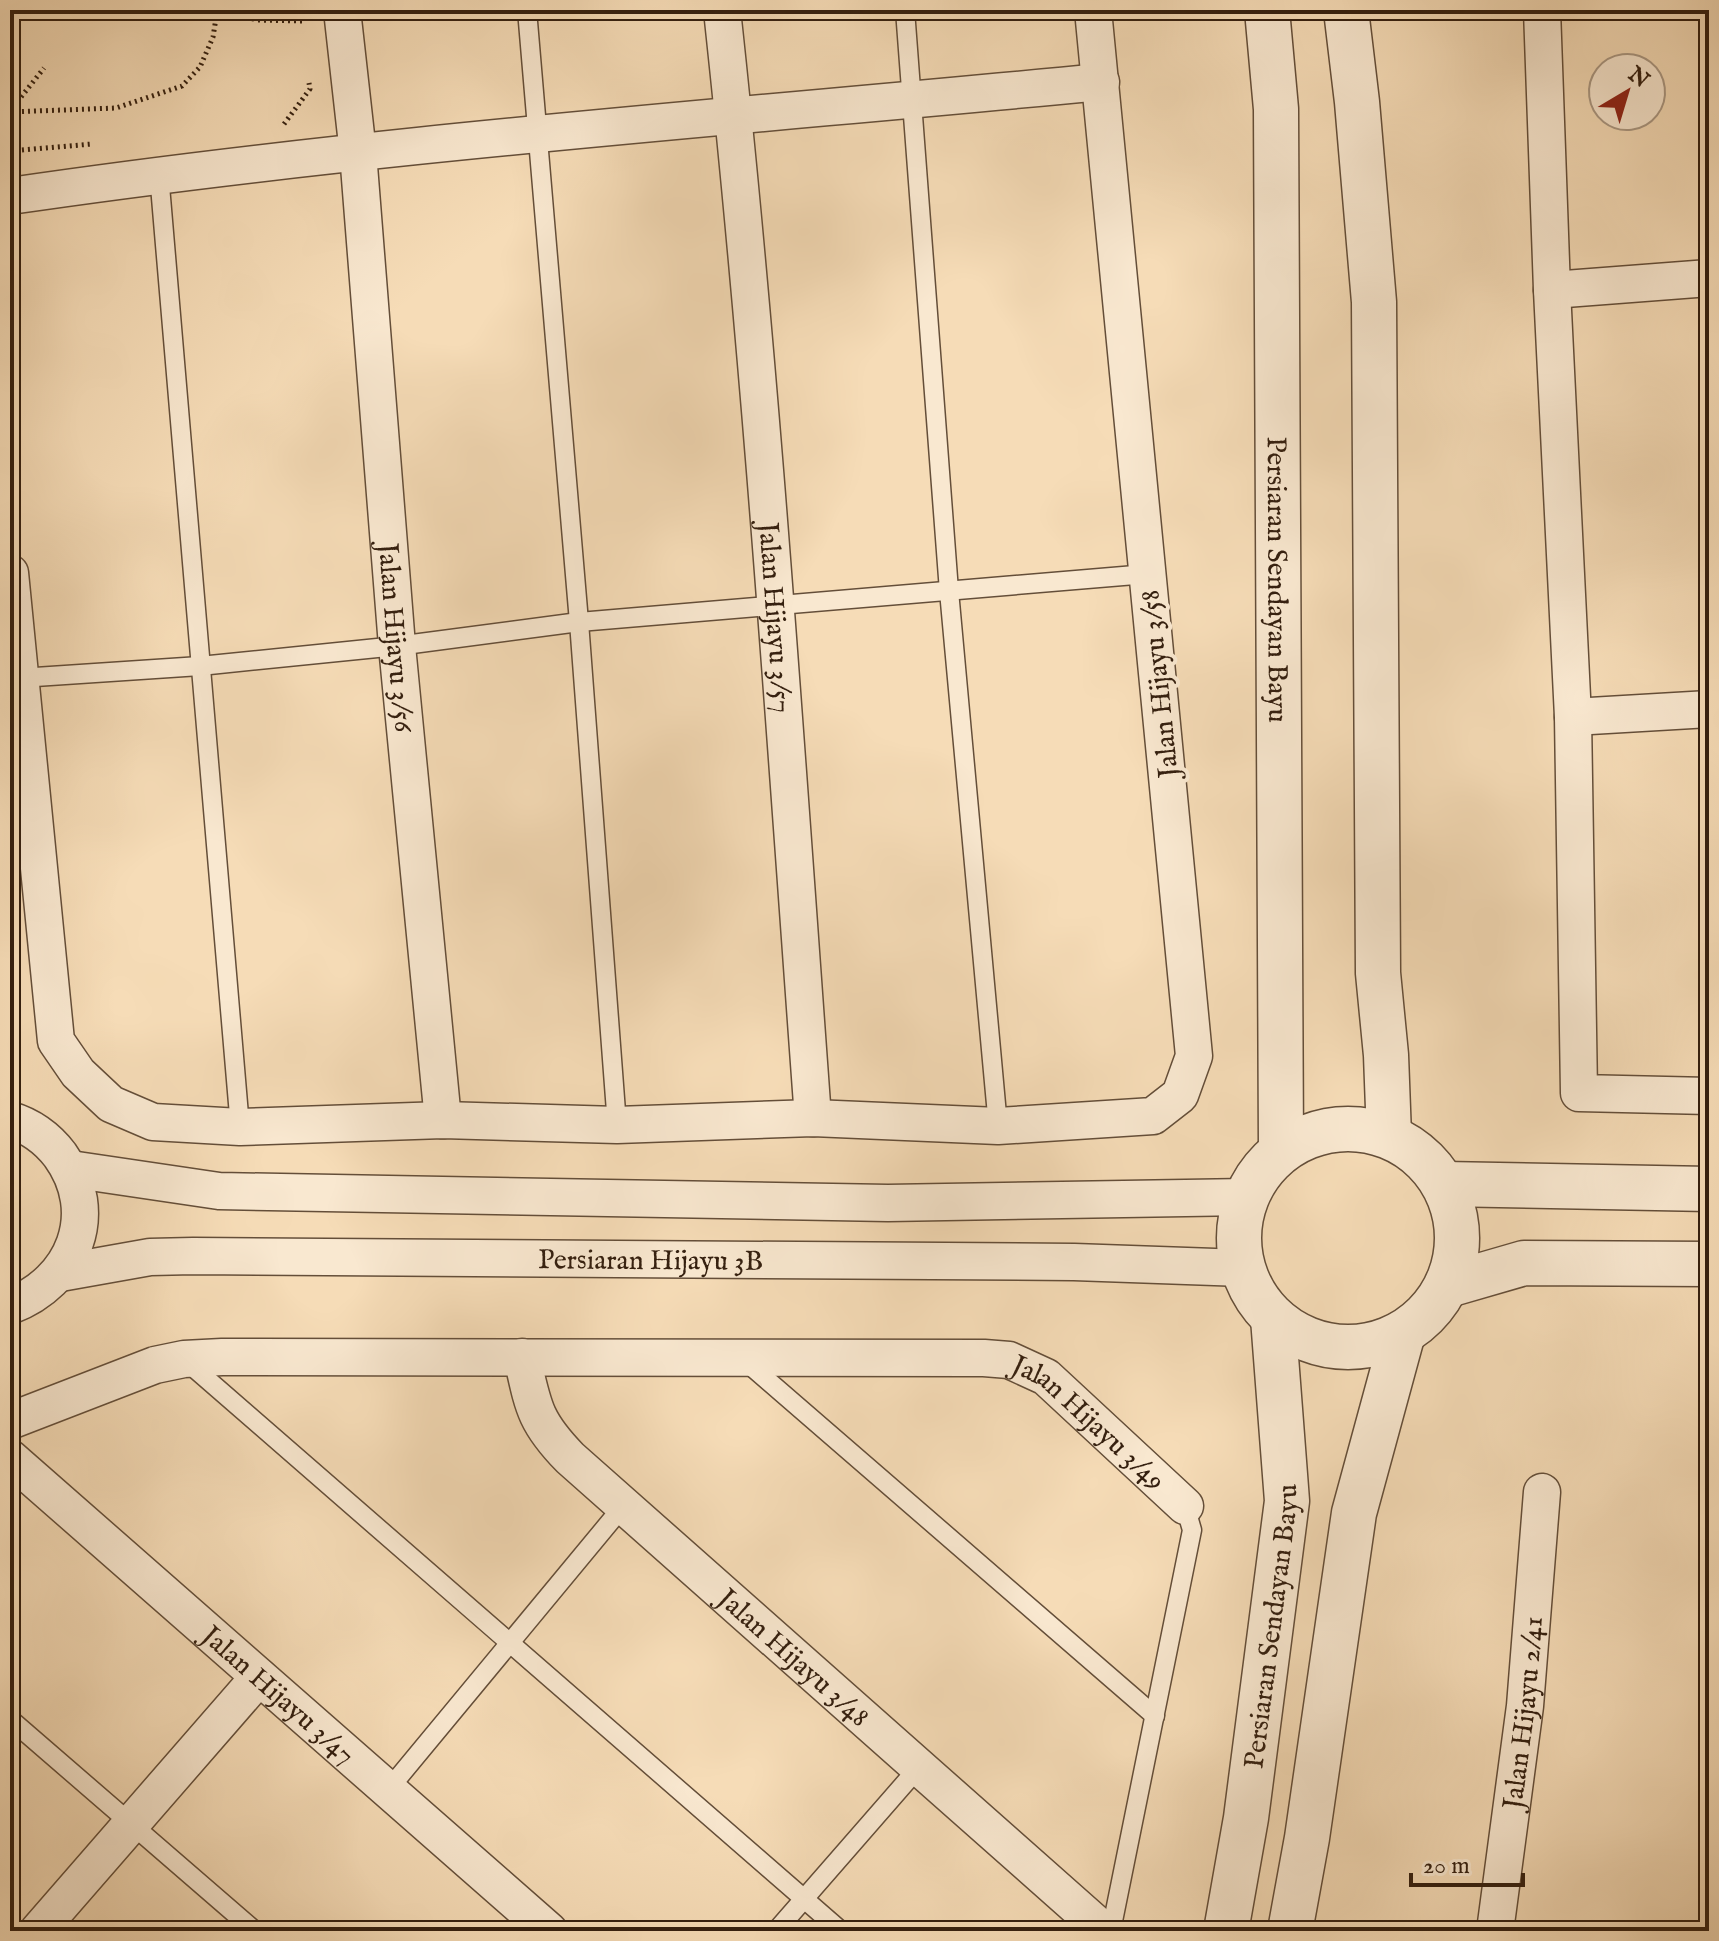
<svg xmlns="http://www.w3.org/2000/svg" width="1719" height="1941" viewBox="0 0 1719 1941" font-family="'IM FELL English',serif">
<style>
.lines{fill:none;stroke-linecap:round;stroke-linejoin:round}
.service-casing{stroke:#644e39;stroke-width:21}
.minor-casing{stroke:#644e39;stroke-width:39}
.tertiary-casing{stroke:#644e39;stroke-width:47}
.path{stroke:#341f0f;stroke-width:5;stroke-dasharray:2 4;stroke-linecap:butt}
.service{stroke:#f9e8d0;stroke-width:18}
.minor{stroke:#f9e8d0;stroke-width:36}
.tertiary{stroke:#f9e8d0;stroke-width:44}
.labels{text-anchor:middle;stroke-width:8;stroke-linejoin:round;paint-order:stroke}
.street-label{font-size:28px;fill:#341f0f;stroke:#f9e8d0}
</style>
<rect width="100%" height="100%" fill="#f6dcb7"/>
<filter id="stains"><feTurbulence type="fractalNoise" baseFrequency=".0025" numOctaves="4"/><feColorMatrix values="0 0 0 0 .2 0 0 0 0 .09 0 0 0 0 .02 0 0 0 .5 -.17"/></filter>
<radialGradient id="worn" r=".72"><stop offset=".6" stop-color="#630" stop-opacity="0"/><stop offset="1" stop-color="#630" stop-opacity=".3"/></radialGradient>
<g class="lines">
<g class="service-casing">
<g id="service">
<polyline points="527,10 579,622 617,1125"/>
<polyline points="905,10 949,591 998,1126"/>
<polyline points="159,174 240,1127"/>
<polyline points="20,678 200,666 397,646 579,622 1147,574"/>
<polyline points="744,1360 1155,1716"/>
<polyline points="186,1361 841,1931"/>
<polyline points="10,1719 255,1931"/>
<polyline points="388,1790 624,1505"/>
<polyline points="776,1931 919,1767"/>
<polyline points="1111,1931 1192,1530 1185,1506"/>
</g>
</g>
<g class="minor-casing">
<g id="minor">
<path id="s1" d="M342,10L358,153L397,646L443,1120"/>
<path id="s2" d="M722,10C762,378 786,749 813,1118"/>
<polyline points="1542,10 1552,290 1573,717 1579,1093 1709,1096"/>
<path d="M10,196C372,143 737,117 1101,82"/>
<polyline points="1552,290 1709,278"/>
<polyline points="10,573 56,1041 78,1073 111,1104 153,1122 240,1127 443,1120 617,1125 813,1118 998,1126 1153,1116 1180,1095 1194,1056 1093,10"/>
<polyline points="1573,717 1709,709"/>
<path d="M10,1120C30,1126 47,1138 60,1155C102,1213 74,1282 10,1306"/>
<polyline points="70,1169 219,1191 888,1203 1247,1197"/>
<path id="s3" d="M60,1273L150,1257L193,1256L1074,1262L1243,1268"/>
<path id="s4" d="M522,1357C533,1406 534,1421 570,1458L1104,1931"/>
<path id="s5" d="M10,1421L155,1365L184,1359L222,1357L984,1358L1009,1360L1046,1377L1185,1506"/>
<path id="s6" d="M10,1458L549,1931"/>
<polyline points="38,1931 259,1677"/>
<path id="s7" d="M1495,1931L1525,1706L1542,1492"/>
</g>
</g>
<g class="tertiary-casing">
<g id="tertiary">
<path id="s8" d="M1267,10L1276,109L1281,1150"/>
<polyline points="1346,10 1357,102 1374,302 1378,973 1386,1055 1389,1136"/>
<circle cx="1348" cy="1238" r="109"/>
<polyline points="1444,1184 1709,1189"/>
<polyline points="1448,1285 1524,1263 1709,1264"/>
<path id="s9" d="M1226,1931L1246,1818L1287,1501L1273,1318"/>
<polyline points="1290,1931 1307,1838 1354,1513 1403,1333"/>
</g>
</g>
<g class="path">
<polyline points="217,11 258,20 303,21"/>
<polyline points="10,111 44,68"/>
<polyline points="10,112 116,108 182,86 200,67 213,37 217,12"/>
<polyline points="284,124 310,89 309,83"/>
<polyline points="10,151 92,144"/>
</g>
<use href="#service" class="service"/>
<use href="#minor" class="minor"/>
<use href="#tertiary" class="tertiary"/>
</g>
<g class="labels">
<g class="street-label">
<text dy="10" stroke="none"><textPath href="#s8" startOffset="570">Persiaran Sendayan Bayu</textPath></text>
<text dy="10" stroke="none"><textPath href="#s2" startOffset="610">Jalan Hijayu 3/57</textPath></text>
<text dy="10" stroke="none"><textPath href="#s1" startOffset="630">Jalan Hijayu 3/56</textPath></text>
<text transform="translate(1158 684) rotate(-96)" y="10">Jalan Hijayu 3/58</text>
<text dy="10" stroke="none"><textPath href="#s3" startOffset="592">Persiaran Hijayu 3B</textPath></text>
<text dy="10" stroke="none"><textPath href="#s5" startOffset="1112">Jalan Hijayu 3/49</textPath></text>
<text dy="10" stroke="none"><textPath href="#s9" startOffset="308">Persiaran Sendayan Bayu</textPath></text>
<text dy="10" stroke="none"><textPath href="#s4" startOffset="414">Jalan Hijayu 3/48</textPath></text>
<text dy="10" stroke="none"><textPath href="#s6" startOffset="358">Jalan Hijayu 3/47</textPath></text>
<text dy="10" stroke="none"><textPath href="#s7" startOffset="220">Jalan Hijayu 2/41</textPath></text>
</g>
</g>
<rect width="1719" height="1941" fill="none" stroke="#f6dcb7" stroke-width="40"/>
<rect x="12" y="12" width="1695" height="1917" fill="none" stroke="#341f0f" stroke-width="4"/>
<rect x="20" y="20" width="1679" height="1901" fill="none" stroke="#341f0f" stroke-width="2"/>
<g transform="translate(1627 92) rotate(38)"><circle r="38" fill="#f9e8d0" stroke="#aa9883" stroke-width="2"/>
<path d="M0-6L14 30L0 20L-14 30Z" fill="#8f2418"/>
<text y="-12" font-size="22" font-weight="bold" text-anchor="middle" fill="#341f0f">N</text>
</g>
<path d="M1411 1873v12h112v-12" fill="none" stroke="#341f0f" stroke-width="4"/>
<text x="1423" y="1873" font-size="24" fill="#341f0f" stroke="#f9e8d0" stroke-width="6" paint-order="stroke">20 m</text>
<rect width="100%" height="100%" filter="url(#stains)"/>
<rect width="100%" height="100%" fill="url(#worn)"/>
</svg>
